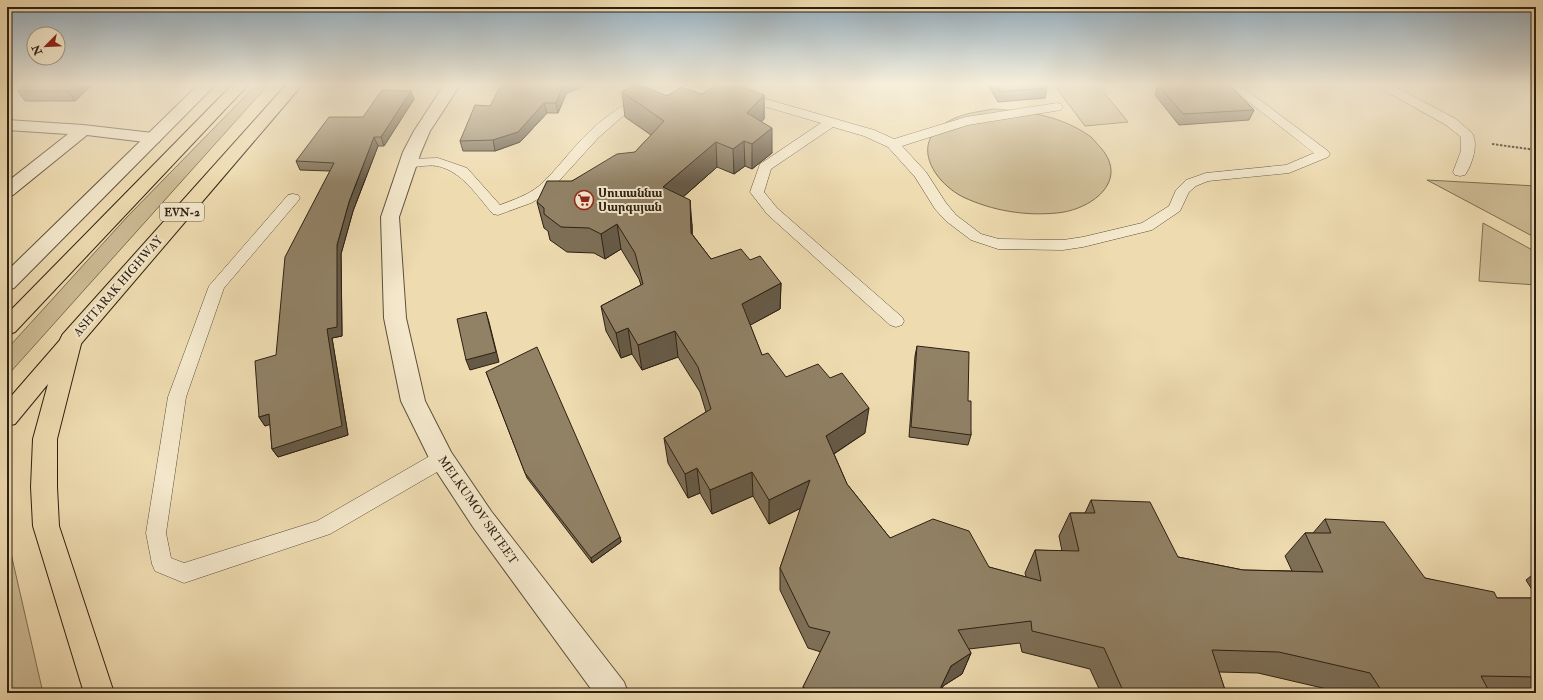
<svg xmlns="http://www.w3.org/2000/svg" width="1543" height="700" viewBox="0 0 1543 700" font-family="'IM FELL Double Pica','Noto Serif Armenian',serif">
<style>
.green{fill:#cdbb95;stroke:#7d6e54}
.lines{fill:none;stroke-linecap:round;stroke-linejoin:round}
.service-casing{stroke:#5d4f3a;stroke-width:1}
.minor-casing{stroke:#5d4f3a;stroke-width:2}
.tertiary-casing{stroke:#5d4f3a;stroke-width:2}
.primary-casing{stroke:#2d2013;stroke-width:2}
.trunk-casing{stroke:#2d2013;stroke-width:2}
.path{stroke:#2d2013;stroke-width:2;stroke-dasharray:2.5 1.5;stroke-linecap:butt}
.service{fill:#f4e8cc;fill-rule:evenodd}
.minor{fill:#f4e8cc;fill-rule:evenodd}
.tertiary{fill:#f4e8cc;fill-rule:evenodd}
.primary{fill:#eedbb0;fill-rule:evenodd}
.trunk{fill:#eedbb0;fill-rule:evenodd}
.wall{fill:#7d6f57;stroke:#2d2013}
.shaded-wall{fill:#665a47;stroke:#2d2013}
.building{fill:#918165;stroke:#2d2013}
.labels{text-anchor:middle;stroke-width:4;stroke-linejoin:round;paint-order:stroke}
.shield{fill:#f4e8cc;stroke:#695c4a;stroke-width:1}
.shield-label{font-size:11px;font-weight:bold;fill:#2d2013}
.poi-label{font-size:12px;font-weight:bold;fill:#2d2013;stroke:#f4e8cc;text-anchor:start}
.street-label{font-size:12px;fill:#2d2013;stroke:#f4e8cc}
</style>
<rect width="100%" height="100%" fill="#eedbb0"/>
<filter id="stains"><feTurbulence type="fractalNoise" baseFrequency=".005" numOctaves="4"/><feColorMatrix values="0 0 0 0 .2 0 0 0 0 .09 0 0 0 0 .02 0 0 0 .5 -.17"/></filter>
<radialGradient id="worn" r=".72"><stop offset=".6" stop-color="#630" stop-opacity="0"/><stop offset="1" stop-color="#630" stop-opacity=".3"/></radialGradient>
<g class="green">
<polygon points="256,85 268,85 7,376 7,349 127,217"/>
<polygon points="1054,85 1098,85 1128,122 1085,126"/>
<path d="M993,109C1028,111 1062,116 1091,137C1094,140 1098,145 1101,148C1130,182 1090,210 1057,213C1025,216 993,211 963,197C932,181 909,141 949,121C963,113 978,112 993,109Z"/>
<polygon points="1427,180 1536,186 1536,238"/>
<polygon points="1483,223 1536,252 1536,285 1479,281"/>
<polygon points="7,536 43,693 7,693"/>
</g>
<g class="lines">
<g class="service-casing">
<g id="service">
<path d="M1227,85H1240L1328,151L1330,154L1328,157L1289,173L1208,181L1196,186L1189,192L1180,211L1152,230L1083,247L1063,250L998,249L971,240L946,221L935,209L915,177L888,147L864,136L833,127L771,169L764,192L777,208L902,317L904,321L902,325L896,327L890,325L767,214L750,192L760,164L821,123L729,96L713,94H669L658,97L623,116L598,138L548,193L531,203L498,215L493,214C477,196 462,171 437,166C425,164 414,169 402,166L400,163L402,160L407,159L438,158L467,168L500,205C513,200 528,195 539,186C557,170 571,149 589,132C610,112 638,93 667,87C684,83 713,86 731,89L874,130L894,139L966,117L1057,103L1061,104L1063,107L1061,110L968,125L902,146L926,172L946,203L956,215L981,234L999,239L1063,240L1083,237L1142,223L1169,206L1176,190L1186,180L1206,173L1286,165L1314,153Z"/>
<path d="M1378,85H1392L1456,119L1472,133C1479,144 1472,165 1465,175L1460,176L1455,175L1453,172L1461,151V137L1446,125L1380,88Z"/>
<polygon points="293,194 298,195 300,198 298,201 224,288 186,397 166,533 171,558 184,563 317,521 435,453 442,451 449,453 452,459 449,465 330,534 184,583 155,571 152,564 146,533 168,397 209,286 288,195"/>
</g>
</g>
<g class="minor-casing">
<polygon id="minor" points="7,120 83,125 153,133 159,134 161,138 159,142 153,143 87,135 13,195 7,196 7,182 68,134 7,130"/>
</g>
<g class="tertiary-casing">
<g id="tertiary">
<polygon points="198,85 215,85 14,288 7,290 7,271"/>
<polygon points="444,85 460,85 430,131 421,152 399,217 406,318 425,401 451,452 491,511 624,682 628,693 594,693 473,527 433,466 401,401 384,318 381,217 403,152 414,131"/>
</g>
</g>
<g class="primary-casing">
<g id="primary">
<polygon points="232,85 248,85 15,332 7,335 7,314"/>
<polygon points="286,85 302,85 79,346 71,348 63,346 60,340 63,334"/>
</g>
</g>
<g class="trunk-casing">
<polygon id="trunk" points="71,332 79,334 82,340 57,439 57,487 59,526 114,693 84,693 33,526 31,487 33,439 48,384 15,424 7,426 7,401 60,340 63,334"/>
</g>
<polyline class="path" points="1492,144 1536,150"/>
<use href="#service" class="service"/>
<use href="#minor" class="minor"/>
<use href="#tertiary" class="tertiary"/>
<use href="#primary" class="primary"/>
<use href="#trunk" class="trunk"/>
</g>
<g class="wall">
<polygon points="92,85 75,101 25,101 18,91"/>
<polygon points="988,85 1045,85 1047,88 1045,98 998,102"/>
<polygon points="1158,85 1254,110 1249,120 1179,125 1155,95"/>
<polygon points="730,88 764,95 764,119 761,122 772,153 752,169 745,166 734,174 717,167 683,197 692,225 692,234 711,259 750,260 781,283 780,309 750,325 762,355 786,377 865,433 834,454 847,484 890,538 989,567 1026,577 1025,573 1035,550 1062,551 1059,536 1070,513 1085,513 1091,500 1178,557 1243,570 1292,571 1285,556 1305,533 1313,533 1325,519 1425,578 1497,598 1536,598 1536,693 1344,693 1258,673 1219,672 1226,693 1101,693 1090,669 1022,652 1020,643 969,649 971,653 962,674 943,686 940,693 803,693 803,687 821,652 808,648 780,590 780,568 801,508 769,524 753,496 712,514 700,493 688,498 668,463 664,438 706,412 700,392 678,357 642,370 632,354 621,358 606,331 601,306 641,285 639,279 621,249 605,259 594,253 567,252 550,240 548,231 544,228 537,202 572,181 635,152 651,135 625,117 622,92 667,96 702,94"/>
<polygon points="411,91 414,99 384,146 378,146 353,211 341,254 342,336 332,338 348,435 278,457 272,449 270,424 265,426 259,417 330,171 300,170 296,161 363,117"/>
<polygon points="566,94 558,113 547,113 520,142 495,151 463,151 460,141 490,106"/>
<polygon points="917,346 968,401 971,435 968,445 909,437 915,356"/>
<polygon points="486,372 620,537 621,542 592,563 527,478"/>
<polygon points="1536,572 1536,596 1526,580"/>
</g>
<g class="shaded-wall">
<polygon points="75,85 92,85 75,101 68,91"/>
<polygon points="563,85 586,85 566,94 558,113 556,103"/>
<polygon points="411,91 414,99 384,146 381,137"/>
<polygon points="764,95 764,119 747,138 747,113"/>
<polygon points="544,103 547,113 520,142 495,151 493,140"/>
<polygon points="772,128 772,153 752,169 752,144"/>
<polygon points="374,137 378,146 353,211 341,254 342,336 332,338 348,435 278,457 272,449 327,329 337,245 349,202"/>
<polygon points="744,141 745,166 734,174 733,149"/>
<polygon points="716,142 717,167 666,212 663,187"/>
<polygon points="7,154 10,158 7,160"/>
<polygon points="690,200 692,225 693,258 691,233"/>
<polygon points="617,224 621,249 605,259 601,234"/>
<polygon points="781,283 780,309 743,329 742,304"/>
<polygon points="486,312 489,322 499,362 470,370 466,360"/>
<polygon points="628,328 632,354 621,358 616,333"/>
<polygon points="675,331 678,357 642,370 638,345"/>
<polygon points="869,408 865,433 824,460 826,436"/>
<polygon points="269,414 275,423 265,426 259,417"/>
<polygon points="697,468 700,493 688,498 685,474"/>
<polygon points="752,472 753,496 712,514 710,490"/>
<polygon points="810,480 809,504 769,524 769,500"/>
<polygon points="620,537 621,542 592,563 591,558"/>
<polygon points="971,653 962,674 943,686 940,693 938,693 951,666"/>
</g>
<g class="building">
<polygon points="25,85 75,85 68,91 18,91"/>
<polygon points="501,85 563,85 556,103 544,103 518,132 493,140 460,141 475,105 490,106"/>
<polygon points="636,85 640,85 667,96 681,87 702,94 716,85 722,85 730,88 734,85 738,85 764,95 747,113 772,128 752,144 744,141 733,149 716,142 663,187 690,200 691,233 711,259 741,249 750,260 760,256 781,283 742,304 762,355 768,353 786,377 818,364 830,378 842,373 869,408 826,436 847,484 890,538 933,519 969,531 989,567 1041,581 1035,550 1079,551 1070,513 1095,513 1091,500 1150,502 1178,557 1243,570 1323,572 1305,533 1331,533 1325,519 1384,522 1425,578 1494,592 1497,598 1536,598 1536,677 1481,676 1490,693 1383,693 1370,673 1279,652 1212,650 1226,693 1124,693 1104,648 1032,631 1031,621 958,630 971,653 951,666 938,693 813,693 803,687 830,632 809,627 780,568 810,480 769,500 752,472 710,490 697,468 685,474 664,438 711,409 698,367 675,331 638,345 628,328 616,333 601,306 643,284 635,253 617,224 601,234 589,228 561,227 544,214 544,208 537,202 547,181 572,181 617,154 635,152 664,121 622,92"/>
<polygon points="996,85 1045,85 1047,88 1000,92"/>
<polygon points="1158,85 1230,85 1254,110 1183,114"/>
<polygon points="382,90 411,91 381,137 374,137 349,202 337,245 337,327 327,329 342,426 272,449 269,414 259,417 255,361 276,355 285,257 334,163 296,161 329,117 363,117"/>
<polygon points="486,312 496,352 466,360 457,319"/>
<polygon points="917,346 969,352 968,401 971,401 971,435 911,427"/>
<polygon points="537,347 620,537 591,558 525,473 486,372"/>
</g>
<linearGradient id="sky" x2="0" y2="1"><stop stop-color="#90aabc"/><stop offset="0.46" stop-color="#f7efdb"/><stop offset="1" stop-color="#f7efdb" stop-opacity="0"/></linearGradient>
<rect width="1543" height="183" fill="url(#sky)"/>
<defs>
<g id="supermarket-ring" transform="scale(1)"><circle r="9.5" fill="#f4e8cc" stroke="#8f2418" stroke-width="1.5"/><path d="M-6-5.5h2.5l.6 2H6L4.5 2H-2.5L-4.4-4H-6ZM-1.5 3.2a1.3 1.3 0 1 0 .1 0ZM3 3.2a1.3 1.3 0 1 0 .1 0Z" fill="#8f2418"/></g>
</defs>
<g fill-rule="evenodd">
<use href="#supermarket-ring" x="584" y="200"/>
</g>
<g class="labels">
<rect class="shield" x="160" y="203" width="44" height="18" rx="3"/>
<g class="shield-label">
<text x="182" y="216">EVN-2</text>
</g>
<g class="poi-label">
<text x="598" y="197">Սուսաննա<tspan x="598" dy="14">Սարգսյան</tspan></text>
</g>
<g class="street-label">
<text transform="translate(118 286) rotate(-49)" y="4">ASHTARAK HIGHWAY</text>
<text transform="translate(478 510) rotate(55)" y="4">MELKUMOV SRTEET</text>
</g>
</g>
<rect width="1543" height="700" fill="none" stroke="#eedbb0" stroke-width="24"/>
<rect x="8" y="8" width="1527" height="684" fill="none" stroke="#2d2013" stroke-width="2"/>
<rect x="12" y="12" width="1519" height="676" fill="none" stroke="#2d2013"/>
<g transform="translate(46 46) rotate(246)"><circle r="19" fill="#f4e8cc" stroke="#a49882"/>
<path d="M0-3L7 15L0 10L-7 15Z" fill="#8f2418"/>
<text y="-6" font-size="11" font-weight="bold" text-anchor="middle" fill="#2d2013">N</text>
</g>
<rect width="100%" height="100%" filter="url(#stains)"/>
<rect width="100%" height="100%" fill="url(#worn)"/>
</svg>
